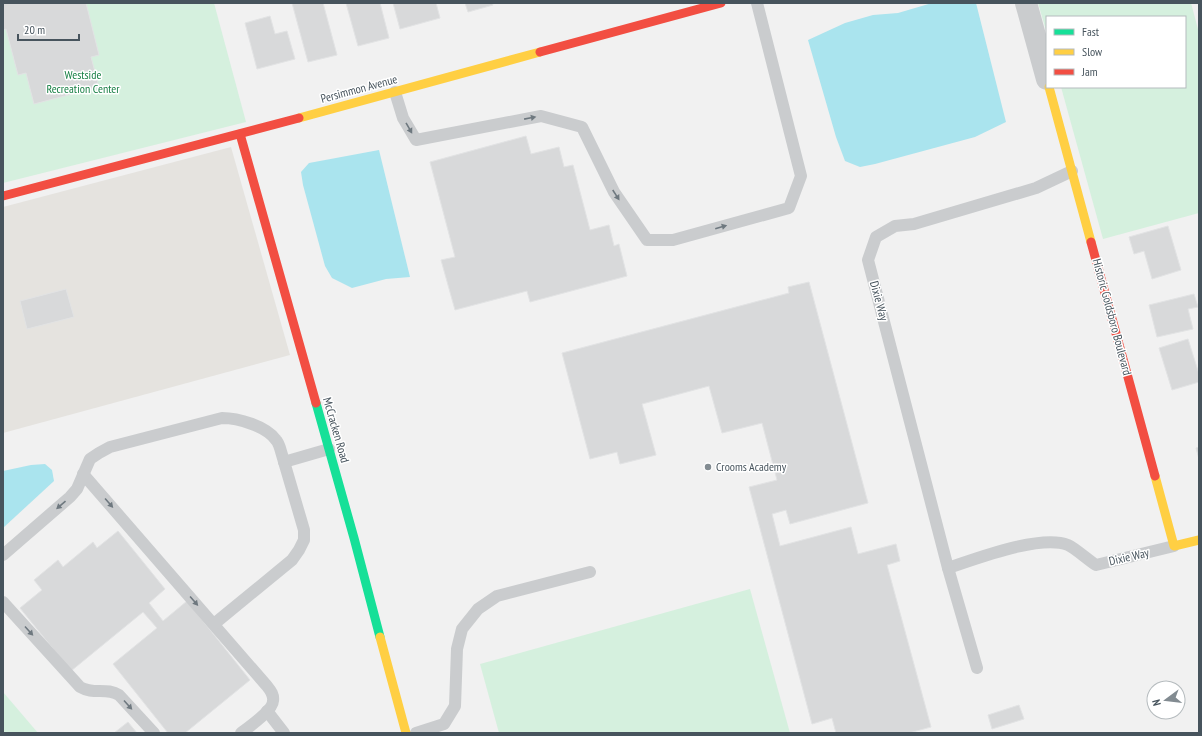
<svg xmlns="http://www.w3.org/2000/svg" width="1202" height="736" viewBox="0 0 1202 736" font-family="'PT Sans Narrow',sans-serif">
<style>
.commercial{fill:#e5e3df}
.green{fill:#d5f0de}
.water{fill:#aae4ee}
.building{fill:#d8d9da;stroke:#e2e3e4}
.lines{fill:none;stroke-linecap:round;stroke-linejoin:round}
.lane{stroke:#caccce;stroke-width:12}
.street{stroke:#caccce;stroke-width:22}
.fast{stroke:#16e098;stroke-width:9}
.slow{stroke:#ffcf43;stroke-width:9}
.jam{stroke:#f24e42;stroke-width:9}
.oneway{fill:#6e787f}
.poi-dot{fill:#828b91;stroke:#fff;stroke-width:1.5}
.labels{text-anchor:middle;stroke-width:3;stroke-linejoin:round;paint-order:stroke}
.park-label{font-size:12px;fill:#177f44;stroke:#fff}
.street-label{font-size:12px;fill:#47545d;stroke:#fff}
.poi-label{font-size:12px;fill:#47545d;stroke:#fff;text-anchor:start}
</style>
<rect width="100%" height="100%" fill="#f1f1f1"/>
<polygon class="commercial" points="231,147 290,355 3,433 3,207"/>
<g class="green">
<polygon points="3,3 214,3 246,122 3,183"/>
<polygon points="1038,3 1191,3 1199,33 1199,213 1103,239 1061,87 1185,87 1185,17 1047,17 1047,34"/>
<polygon points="750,589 790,733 499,733 480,664"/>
<polygon points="3,692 38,733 3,733"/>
</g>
<g class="water">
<polygon points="932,3 976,3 1006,122 975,137 875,164 860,167 845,161 836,137 808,40 845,23 873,15 898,13"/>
<polygon points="379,150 410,277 386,279 352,288 332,278 325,266 303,185 301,172 309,163"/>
<polygon points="45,464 52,470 54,481 3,528 3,471 31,465"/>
</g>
<g class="building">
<polygon points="3,3 86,3 99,55 91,57 99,87 34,104 26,73 18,75 6,29 3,30"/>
<polygon points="292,3 323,3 337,55 308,62"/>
<polygon points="346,3 380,3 389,38 358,46"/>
<polygon points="393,3 436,3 440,18 400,29"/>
<polygon points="465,3 492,3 493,5 468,12"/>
<polygon points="270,16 275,34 287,31 295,59 257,69 245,23"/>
<polygon points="526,136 531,154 559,147 564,167 573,165 590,230 609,225 614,246 619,244 627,276 530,302 527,291 455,310 441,260 455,257 430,162"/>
<polygon points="1168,226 1181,270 1152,279 1144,251 1134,254 1129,237"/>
<polygon points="809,282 868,503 790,524 786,510 772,514 780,546 851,527 858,554 896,544 900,561 887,565 931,727 909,733 836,733 832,718 812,724 749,487 777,480 762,423 722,433 709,386 642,404 656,455 620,464 617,452 590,459 562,353 789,293 788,287"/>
<polygon points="66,289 74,317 27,329 20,301"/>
<polygon points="1194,294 1198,307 1188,309 1193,329 1157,337 1149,305"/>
<polygon points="1188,339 1199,374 1199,382 1172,390 1159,348"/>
<polygon points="1199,447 1199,459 1196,448"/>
<polygon points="118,531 165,589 149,603 163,621 187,601 250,680 185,733 168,733 113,664 157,628 143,612 71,671 20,608 42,590 34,580 58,560 63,567 93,542 97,548"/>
<polygon points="1019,705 1024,719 992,729 988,715"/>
<polygon points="128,722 137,733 114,733"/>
</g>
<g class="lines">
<g class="lane">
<polyline points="395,92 403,118 416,140 541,116 582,127 614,192 647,240 673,240 789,208 801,176 757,3"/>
<polyline points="284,462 329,449"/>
<path d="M83,474L267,686C271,691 274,695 273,701C273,710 249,727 241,733"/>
<path d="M3,555L70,497L77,489L90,459L99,453L110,447L222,418C238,418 266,426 276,440C278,442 279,445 280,448L304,530V540L299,550L292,560L214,624"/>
<path d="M948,568C976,559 1040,534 1068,545C1075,548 1088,560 1096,565L1174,546"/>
<path d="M3,602L80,687C93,695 107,687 119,695L154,733"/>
<polyline points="977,668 948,568 868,260 876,237 895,226 914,224 1036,188 1072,171"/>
<polyline points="267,711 284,733"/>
<polyline points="416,733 444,724 455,706 457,649 462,629 478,609 497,596 590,572"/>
</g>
<polyline class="street" points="1026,3 1047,79"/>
<polyline class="fast" points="316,403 354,538 380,637"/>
<g class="slow">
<polyline points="1049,87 1091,242"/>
<polyline points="299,118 540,52"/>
<polyline points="1155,476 1174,546 1199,540"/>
<polyline points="380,637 406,733"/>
</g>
<g class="jam">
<polyline points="540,52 721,3"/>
<polyline points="240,134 316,403"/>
<polyline points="3,196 299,118"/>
<polyline points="1091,242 1155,476"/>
</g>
</g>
<defs><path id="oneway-solid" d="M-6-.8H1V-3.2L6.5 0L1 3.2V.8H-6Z"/></defs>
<g class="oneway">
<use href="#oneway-solid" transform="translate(530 118) rotate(-11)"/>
<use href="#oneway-solid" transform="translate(409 128) rotate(60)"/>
<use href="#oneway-solid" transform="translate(616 195) rotate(57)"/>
<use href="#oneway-solid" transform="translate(721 227) rotate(-16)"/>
<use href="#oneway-solid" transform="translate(109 503) rotate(49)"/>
<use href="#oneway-solid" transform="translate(61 505) rotate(139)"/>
<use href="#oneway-solid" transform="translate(194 601) rotate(49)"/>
<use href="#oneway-solid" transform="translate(29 631) rotate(48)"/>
<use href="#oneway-solid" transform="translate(128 705) rotate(48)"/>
</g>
<circle class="poi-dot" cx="708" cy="467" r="4"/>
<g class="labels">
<g class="park-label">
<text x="83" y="79">Westside<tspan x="83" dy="14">Recreation Center</tspan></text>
</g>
<g class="street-label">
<text transform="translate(359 89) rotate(-15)" y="4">Persimmon Avenue</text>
<text transform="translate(879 301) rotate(75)" y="4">Dixie Way</text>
<text transform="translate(1112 317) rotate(75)" y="4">Historic Goldsboro Boulevard</text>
<text transform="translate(336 430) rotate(74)" y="4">McCracken Road</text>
<text transform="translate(1129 557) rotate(-13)" y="4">Dixie Way</text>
</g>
<g class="poi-label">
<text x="716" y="471">Crooms Academy</text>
</g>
</g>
<rect width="1202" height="736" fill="none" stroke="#47545d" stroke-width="8"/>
<rect x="1046" y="16" width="140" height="72" fill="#ffffff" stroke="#b5bbbe"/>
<rect x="1054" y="29" width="20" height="6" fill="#16e098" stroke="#b5bbbe"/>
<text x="1082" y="36" font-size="12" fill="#47545d">Fast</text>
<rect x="1054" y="49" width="20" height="6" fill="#ffcf43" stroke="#b5bbbe"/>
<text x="1082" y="56" font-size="12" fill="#47545d">Slow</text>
<rect x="1054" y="69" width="20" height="6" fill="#f24e42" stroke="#b5bbbe"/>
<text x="1082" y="76" font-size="12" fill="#47545d">Jam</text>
<g transform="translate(1166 700) rotate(255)"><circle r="19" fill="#ffffff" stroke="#b5bbbe"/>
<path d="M0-3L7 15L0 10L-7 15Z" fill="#828b91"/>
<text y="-6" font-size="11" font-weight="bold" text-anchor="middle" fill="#47545d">N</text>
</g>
<path d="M18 34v6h61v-6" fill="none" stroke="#47545d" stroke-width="2"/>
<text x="24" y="34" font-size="12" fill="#47545d" stroke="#ffffff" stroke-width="3" paint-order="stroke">20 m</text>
</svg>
